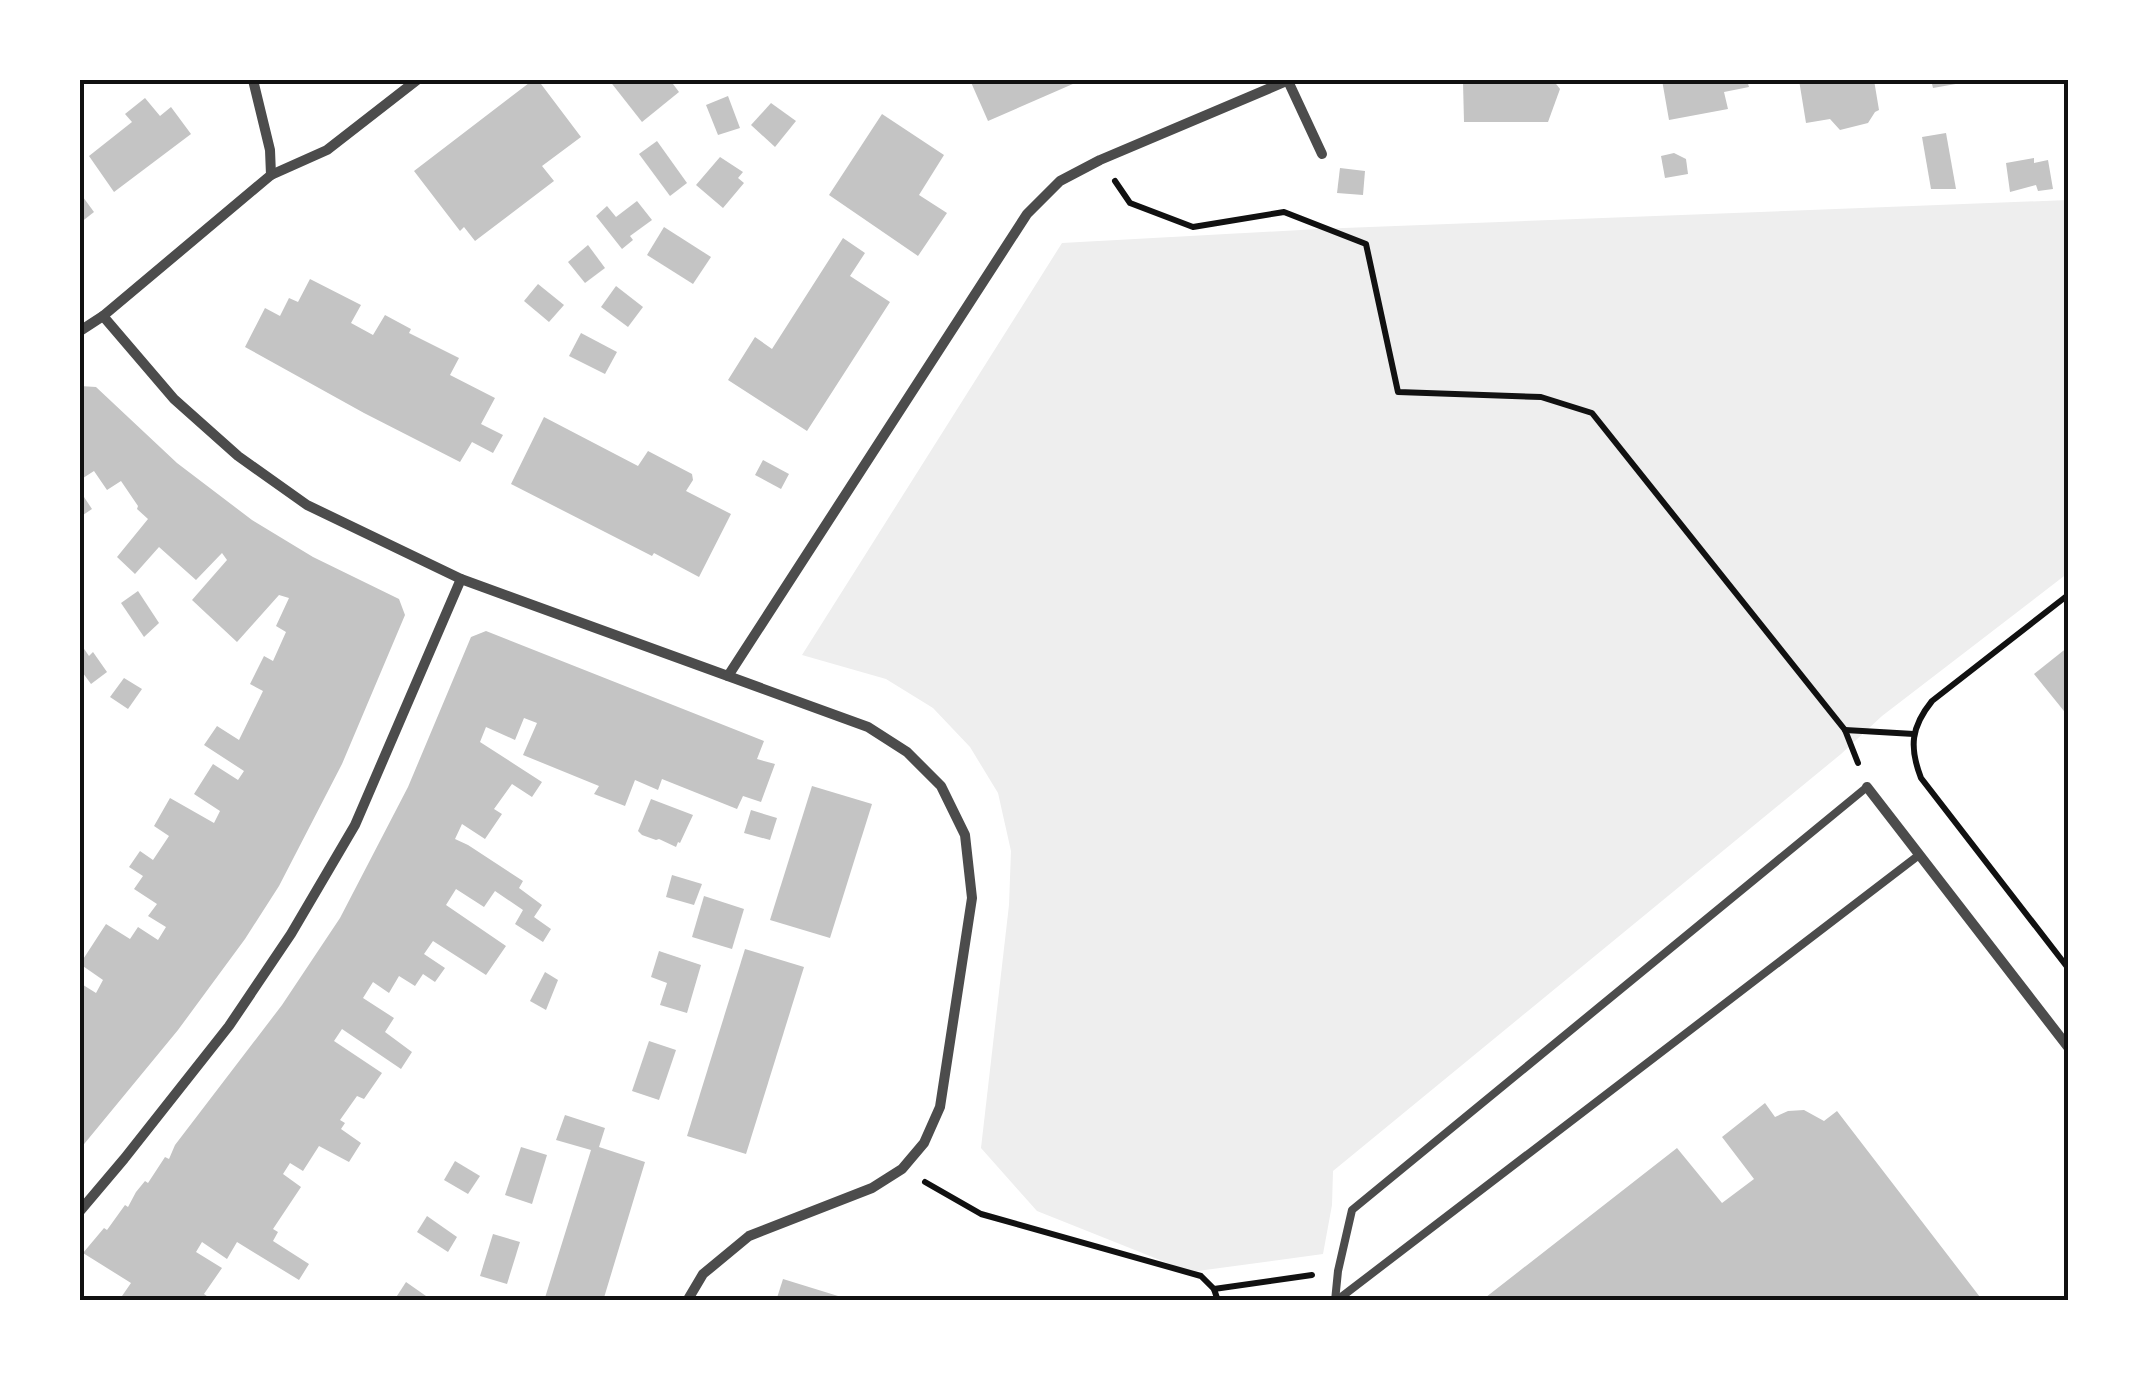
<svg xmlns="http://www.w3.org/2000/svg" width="2148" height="1381" viewBox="0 0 2148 1381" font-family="Georgia,serif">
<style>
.green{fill:#eee}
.building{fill:#c4c4c4}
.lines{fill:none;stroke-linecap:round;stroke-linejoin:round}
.path{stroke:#111;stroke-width:6}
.service{stroke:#4c4c4c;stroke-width:8}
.minor{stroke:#4c4c4c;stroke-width:10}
.neatline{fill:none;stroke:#111;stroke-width:4}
</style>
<rect width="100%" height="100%" fill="#fff"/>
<polygon class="green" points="2068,200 2068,573 1882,716 1841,754 1333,1171 1332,1205 1323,1254 1190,1272 1037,1211 981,1148 1009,905 1011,851 998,793 970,747 933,708 886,679 802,655 1062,243 1318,229"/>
<g class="building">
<polygon points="533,80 538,80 581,137 542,166 554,181 475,241 464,227 460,231 414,171"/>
<polygon points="609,80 670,80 679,92 642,122"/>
<polygon points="970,80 1082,80 988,121"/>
<polygon points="1467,80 1553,80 1560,89 1548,122 1464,122 1463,82"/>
<polygon points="1662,80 1747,80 1749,87 1724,92 1728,109 1669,120"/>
<polygon points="1799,80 1874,80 1879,110 1875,112 1868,123 1840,130 1830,119 1806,123"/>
<polygon points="1931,80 1967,80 1967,82 1933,88"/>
<polygon points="728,96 740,128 718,135 706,105"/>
<polygon points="145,98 160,116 171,107 191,134 114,192 89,156 132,122 125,114"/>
<polygon points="771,103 796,121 775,147 751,125"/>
<polygon points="882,114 944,155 919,195 947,213 918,256 829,195"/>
<polygon points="1946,133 1956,189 1931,189 1922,137"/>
<polygon points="657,141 687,183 670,196 639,154"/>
<polygon points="1674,153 1686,159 1688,174 1665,178 1661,156"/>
<polygon points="720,157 743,172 738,178 744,183 723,208 696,185"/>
<polygon points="2034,158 2034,163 2048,160 2053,189 2038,191 2036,185 2010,192 2006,163"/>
<polygon points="1340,168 1365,171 1363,195 1337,193"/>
<polygon points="80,193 94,212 80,223"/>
<polygon points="637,201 652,220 630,236 633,240 622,249 596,216 607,206 616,217"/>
<polygon points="664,227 711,257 693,284 647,255"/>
<polygon points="843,238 865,253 850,276 890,302 807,431 728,380 755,337 772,349"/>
<polygon points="588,245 605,268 585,283 568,262"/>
<polygon points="310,279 361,305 351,323 373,335 385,315 411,329 409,333 459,358 450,375 495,398 481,424 503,435 493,453 472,442 460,462 364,413 245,347 265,308 280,316 289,298 298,302"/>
<polygon points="538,284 564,305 549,322 524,301"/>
<polygon points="616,286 643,307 628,327 601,307"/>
<polygon points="581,333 617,352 605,374 569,356"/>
<polygon points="80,386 96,387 177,463 252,520 313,557 399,599 405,615 342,764 279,886 245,939 178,1030 80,1149 80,983 96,993 103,980 80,964 106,924 130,939 138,927 158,940 166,927 148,916 157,904 134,889 143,876 129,867 140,851 153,860 169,836 154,826 170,798 214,823 220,811 194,794 213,764 238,780 244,771 204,745 217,726 239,740 263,691 250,684 264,656 273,661 286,632 276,626 289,598 279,595 237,642 192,600 227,560 222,553 196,580 159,547 135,574 117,557 148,519 137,509 138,506 121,481 107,490 94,471 80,480"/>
<polygon points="544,417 638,466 648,451 692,474 693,480 686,491 731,514 699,577 654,553 652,556 511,484"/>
<polygon points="763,460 789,474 781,489 755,475"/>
<polygon points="80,491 92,509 80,517"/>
<polygon points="138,591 159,623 144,637 121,603"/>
<polygon points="486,631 764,741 757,759 775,764 761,802 743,796 737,809 662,779 658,790 635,780 625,806 594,794 599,786 523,755 537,723 524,718 515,740 486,727 480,742 542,782 532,797 512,784 494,809 502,814 485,839 462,824 455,839 468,845 523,881 519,888 542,905 534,917 551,929 543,942 515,924 523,910 495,891 484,907 456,889 446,905 506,946 486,975 433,941 424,954 445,968 435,982 423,974 415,986 399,976 389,993 373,982 363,998 394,1018 385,1032 412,1052 401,1069 342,1029 334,1041 382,1073 364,1099 357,1096 340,1120 345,1123 341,1129 361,1143 349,1162 319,1146 303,1171 290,1163 283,1174 301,1187 273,1229 278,1232 273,1241 309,1264 299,1280 237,1242 227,1259 202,1242 196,1252 222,1268 204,1294 214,1301 128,1301 122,1296 131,1283 83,1253 104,1228 107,1230 125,1205 128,1207 136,1192 145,1181 148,1183 165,1157 169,1159 175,1145 282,1005 340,918 408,787 471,637"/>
<polygon points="80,643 89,656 93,652 107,672 91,684 80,669"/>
<polygon points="2068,647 2068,716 2034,674"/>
<polygon points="124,678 142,689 128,709 110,697"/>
<polygon points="812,786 872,804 830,938 770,920"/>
<polygon points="651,799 693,815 680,843 678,842 676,847 659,839 656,840 642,835 638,831"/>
<polygon points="751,810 777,818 770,840 744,833"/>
<polygon points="672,875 702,884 694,905 666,897"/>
<polygon points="704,896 744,909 732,949 692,937"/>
<polygon points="745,949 804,967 746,1154 687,1136"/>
<polygon points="659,951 701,965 687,1013 660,1005 667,983 651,977"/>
<polygon points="545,972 558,980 546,1010 530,1001"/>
<polygon points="649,1041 676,1050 659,1100 632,1091"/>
<polygon points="1765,1103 1775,1117 1788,1111 1804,1110 1824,1121 1837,1111 1983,1301 1481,1301 1677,1148 1722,1203 1754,1179 1722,1137"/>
<polygon points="565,1115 605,1128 599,1147 645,1162 603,1301 544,1301 591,1150 556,1140"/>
<polygon points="521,1147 547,1155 532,1204 505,1195"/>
<polygon points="455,1161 480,1176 468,1194 444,1180"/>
<polygon points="427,1216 457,1237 448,1252 417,1232"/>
<polygon points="493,1234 520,1242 507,1284 480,1276"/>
<polygon points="783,1279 851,1300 851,1301 776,1301"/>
<polygon points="406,1282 426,1296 423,1301 398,1301 395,1299"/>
</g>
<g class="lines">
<g class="path">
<polyline points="1115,181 1130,203 1193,227 1284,212 1366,244 1398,392 1541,397 1592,413 1845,730 1858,763"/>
<path d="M2068,595L1932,701C1911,727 1909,747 1921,778L2068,968"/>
<polyline points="1845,730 1914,734"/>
<polyline points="925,1182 981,1214 1201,1276 1214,1289 1218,1301"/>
<polyline points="1214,1289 1312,1275"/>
</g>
<g class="service">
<polyline points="1335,1301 1338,1271 1352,1210 1867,787"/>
<polyline points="1336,1301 1919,855"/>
</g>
<g class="minor">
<polyline points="1288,81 1322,154"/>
<polyline points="271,175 327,150 417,80"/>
<polyline points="103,316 174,399 238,456 307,505 461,579 868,727 907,752 941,786 965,835 972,898 940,1107 924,1143 902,1169 872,1188 749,1236 703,1274 687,1301"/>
<polyline points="80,331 103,316 271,175 270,150 253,80"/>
<polyline points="728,676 1027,214 1060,181 1100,160 1289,80"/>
<polyline points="1867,787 2068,1047"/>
<polyline points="80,1211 124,1159 229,1026 291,934 355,825 461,579"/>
</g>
</g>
<rect width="2148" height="1381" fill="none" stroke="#ffffff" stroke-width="165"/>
<rect x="82" y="82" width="1984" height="1216" class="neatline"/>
</svg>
